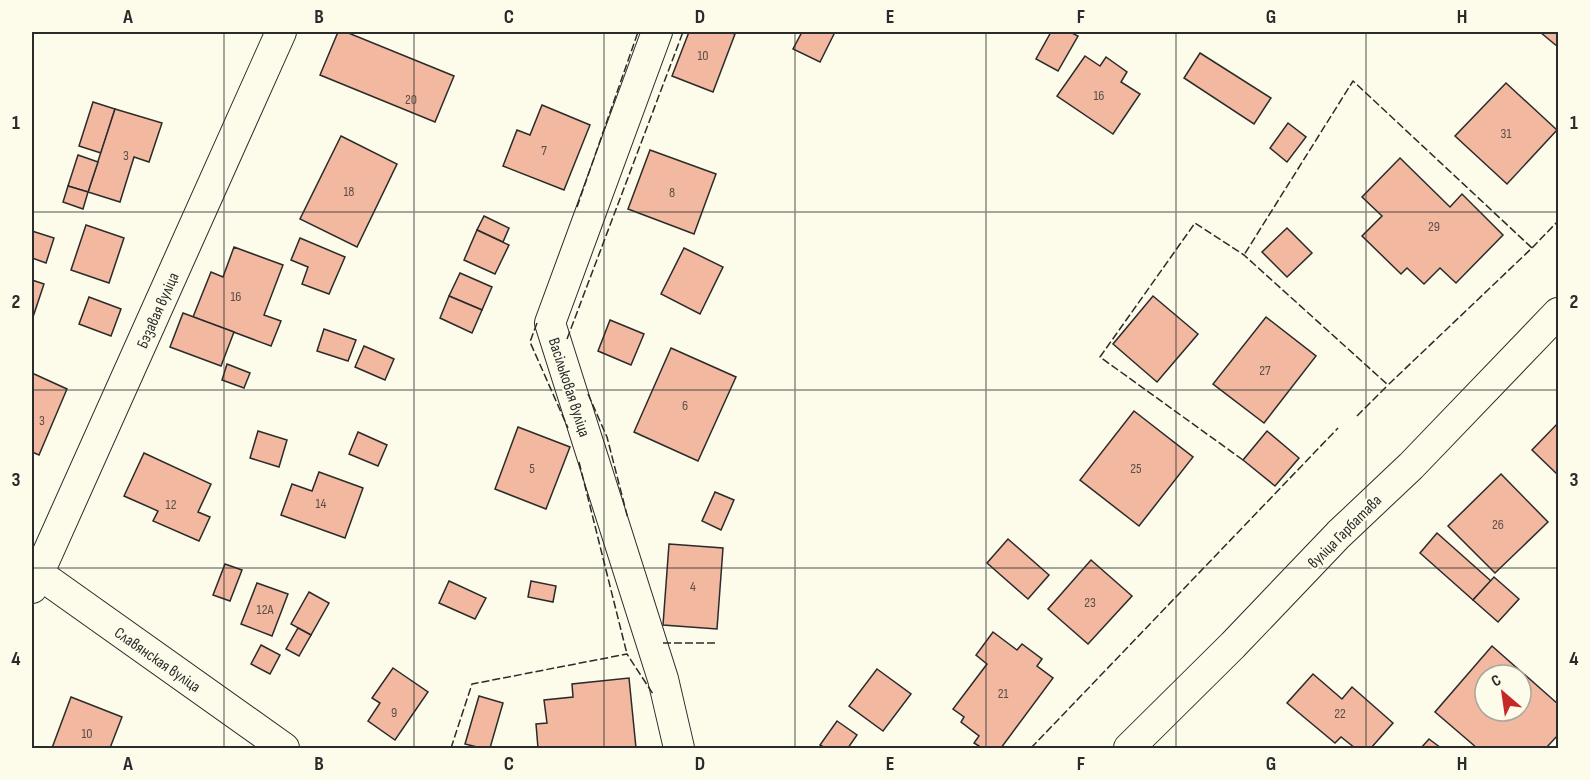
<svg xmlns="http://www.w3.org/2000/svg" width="1590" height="780" viewBox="0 0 1590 780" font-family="'Sofia Sans Condensed',sans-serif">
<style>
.building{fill:#f2b8a0;stroke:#2b2b2b;stroke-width:1.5;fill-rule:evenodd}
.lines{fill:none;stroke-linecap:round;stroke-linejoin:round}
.minor-casing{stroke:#2b2b2b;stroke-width:32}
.minor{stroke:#fdfbea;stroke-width:30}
.fence{stroke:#2b2b2b;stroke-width:1.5;stroke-dasharray:8 3;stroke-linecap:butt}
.grid{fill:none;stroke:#2b2b2b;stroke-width:1.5;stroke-opacity:0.55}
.labels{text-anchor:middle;stroke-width:4.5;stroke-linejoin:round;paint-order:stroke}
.number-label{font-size:14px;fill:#5d4e48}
.street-label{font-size:16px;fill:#2b2b2b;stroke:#fdfbea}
.neatline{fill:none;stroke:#2b2b2b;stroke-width:2}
.grid-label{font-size:20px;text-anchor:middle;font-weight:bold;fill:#2b2b2b}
</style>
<rect width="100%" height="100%" fill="#fdfbea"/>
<g class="building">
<polygon points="338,32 346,32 454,76 435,122 320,75"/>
<polygon points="689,32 728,32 735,34 713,92 672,76"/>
<polygon points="802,32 835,32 820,62 793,49"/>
<polygon points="1051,32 1070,32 1078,36 1058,71 1036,59"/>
<polygon points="1540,32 1558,32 1558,47"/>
<polygon points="1200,53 1271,98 1254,124 1184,78"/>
<polygon points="1085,56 1100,66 1106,57 1127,72 1121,82 1140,94 1113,134 1057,96"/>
<polygon points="1506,83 1557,130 1507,184 1455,136"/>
<polygon points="93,102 115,109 101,153 79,146"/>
<polygon points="542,105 590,125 564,190 503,166 517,130 530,135"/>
<polygon points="115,109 162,123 149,162 134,157 120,202 88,192"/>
<polygon points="1288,123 1306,137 1287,162 1270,148"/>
<polygon points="341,136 397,164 357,247 300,219"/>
<polygon points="650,150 716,174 694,234 628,209"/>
<polygon points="78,155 98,162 88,192 68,186"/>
<polygon points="1400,158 1450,207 1462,194 1503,235 1456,283 1440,268 1424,284 1407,268 1401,274 1362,236 1382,216 1362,197"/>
<polygon points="68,186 88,192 83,209 63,202"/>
<polygon points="484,216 509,228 503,242 477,230"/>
<polygon points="86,225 124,238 109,283 71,270"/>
<polygon points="1287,228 1312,253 1287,277 1262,252"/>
<polygon points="477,230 509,245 495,274 464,260"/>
<polygon points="32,231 54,238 46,263 32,258"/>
<polygon points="300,238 345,257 329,294 302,284 308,267 291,260"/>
<polygon points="234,247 283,265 264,315 281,321 271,346 193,317 211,272 223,277"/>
<polygon points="684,248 723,267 700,314 661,294"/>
<polygon points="460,273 492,287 482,310 449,296"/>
<polygon points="32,280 44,284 32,320"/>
<polygon points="449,296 482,310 472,333 440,318"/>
<polygon points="1153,296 1198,334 1157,382 1113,344"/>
<polygon points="89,297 121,309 111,336 79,324"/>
<polygon points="183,313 234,332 221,366 170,347"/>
<polygon points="1266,317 1316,356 1264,423 1213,384"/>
<polygon points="610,320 644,334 631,365 598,351"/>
<polygon points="324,329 356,340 348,361 317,351"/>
<polygon points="364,346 394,359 385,380 355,367"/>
<polygon points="671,348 736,377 698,461 634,432"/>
<polygon points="227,364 250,373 244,388 222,380"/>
<polygon points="32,373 67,389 39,455 32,452"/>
<polygon points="1134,411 1193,457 1139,526 1080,480"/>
<polygon points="1558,423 1558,475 1532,450"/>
<polygon points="518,427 570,447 546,509 495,489"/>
<polygon points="258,431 287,440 279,467 250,458"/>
<polygon points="1267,431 1299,458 1275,486 1243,460"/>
<polygon points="358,432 387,445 378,466 349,454"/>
<polygon points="144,453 211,484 198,512 210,517 199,541 153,521 158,511 124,496"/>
<polygon points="319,472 363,488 345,538 281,515 292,484 312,491"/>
<polygon points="1501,474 1548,522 1495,573 1448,526"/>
<polygon points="715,492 734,500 721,530 702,521"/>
<polygon points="1437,533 1491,581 1473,600 1420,553"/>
<polygon points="1008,539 1049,575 1028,599 987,563"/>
<polygon points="669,544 723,548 717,629 663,625"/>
<polygon points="1091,560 1132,596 1088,644 1048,609"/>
<polygon points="225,564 242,570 230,601 213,595"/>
<polygon points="1494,577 1519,599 1498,622 1473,600"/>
<polygon points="449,581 486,598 475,619 439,603"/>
<polygon points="531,581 556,586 553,602 528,597"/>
<polygon points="257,583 288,594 272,636 241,624"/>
<polygon points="309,592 329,603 311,635 291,624"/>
<polygon points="298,628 311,635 299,656 286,649"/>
<polygon points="993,632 1017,650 1022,644 1042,659 1037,666 1053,678 1001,748 982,748 974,743 979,736 961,722 964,717 953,709 987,664 976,655"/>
<polygon points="261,645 280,655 270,674 251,664"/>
<path d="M1492,646L1558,704V735L1546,748H1477L1435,712ZM1485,675H1521V711H1485Z"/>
<polygon points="393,668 428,692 395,740 368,721 380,703 372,698"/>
<polygon points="877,669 911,694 883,731 849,706"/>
<polygon points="1313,674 1342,699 1352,687 1393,723 1371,748 1355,748 1341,737 1335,743 1287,703"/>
<polygon points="629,678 636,748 538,748 536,724 547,723 544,700 573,697 572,684"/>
<polygon points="479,696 503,703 490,748 481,748 465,744"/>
<polygon points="71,697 122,717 110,748 52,748"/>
<polygon points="837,721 857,735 848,748 825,748 820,745"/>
<polygon points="1429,739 1441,748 1421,748"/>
</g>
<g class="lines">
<g class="minor-casing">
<g id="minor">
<polyline points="657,32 550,323 663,679 679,748"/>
<polyline points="32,569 284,748"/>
<polyline points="32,588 281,32"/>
<polyline points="1129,748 1233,645 1339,534 1411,466 1558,313"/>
</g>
</g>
<use href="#minor" class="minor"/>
<g class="fence">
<polyline points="577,207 638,32"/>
<polyline points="1532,248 1558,221"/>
<polyline points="537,323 530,342 568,428"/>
<polyline points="567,339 683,32"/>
<polyline points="588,394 607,437 628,519"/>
<polyline points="1357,416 1388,385"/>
<polyline points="1243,460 1100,357 1195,223 1244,255 1388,385 1532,248 1353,81 1244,255"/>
<polyline points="579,462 627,654"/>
<polyline points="663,643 717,643"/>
<polyline points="451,748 472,684 627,654 653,694"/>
<polyline points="1031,748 1338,428"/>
</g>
</g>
<path class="grid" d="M224,32V748M414,32V748M604,32V748M795,32V748M986,32V748M1176,32V748M1366,32V748M32,212H1558M32,390H1558M32,568H1558"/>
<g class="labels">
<g class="number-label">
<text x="703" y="60">10</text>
<text x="1099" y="100">16</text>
<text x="411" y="104">20</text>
<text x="1506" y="138">31</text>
<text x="544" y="155">7</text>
<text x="126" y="160">3</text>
<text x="349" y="196">18</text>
<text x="672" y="197">8</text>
<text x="1434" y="231">29</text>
<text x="236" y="301">16</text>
<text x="1265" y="375">27</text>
<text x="685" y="410">6</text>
<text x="42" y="425">3</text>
<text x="532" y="473">5</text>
<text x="1136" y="473">25</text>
<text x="321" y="508">14</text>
<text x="171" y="509">12</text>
<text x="1498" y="529">26</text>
<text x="693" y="591">4</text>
<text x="1090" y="607">23</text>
<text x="265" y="614">12А</text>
<text x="1003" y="698">21</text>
<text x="394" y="717">9</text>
<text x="1340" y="718">22</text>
<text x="87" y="738">10</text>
</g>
<g class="street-label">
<text transform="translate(157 310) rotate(-66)" y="6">Бэзавая вуліца</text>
<text transform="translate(570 387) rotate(72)" y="6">Васільковая вуліца</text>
<text transform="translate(1344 531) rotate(-45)" y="6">вуліца Гарбатава</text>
<text transform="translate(158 659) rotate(35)" y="6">Славянская вуліца</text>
</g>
</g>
<rect width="1590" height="780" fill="none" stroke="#fdfbea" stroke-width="66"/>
<g transform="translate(1503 693) rotate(331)"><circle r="28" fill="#fdfbea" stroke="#a9a89e" stroke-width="1.5"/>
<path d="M0-4.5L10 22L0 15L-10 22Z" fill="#c62828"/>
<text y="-9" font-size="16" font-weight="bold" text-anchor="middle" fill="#2b2b2b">С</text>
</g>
<rect x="33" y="33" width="1524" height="714" class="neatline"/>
<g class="grid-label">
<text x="128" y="23">A</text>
<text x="319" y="23">B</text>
<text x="509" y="23">C</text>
<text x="700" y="23">D</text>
<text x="890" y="23">E</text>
<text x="1081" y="23">F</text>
<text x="1271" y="23">G</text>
<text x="1462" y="23">H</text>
<text x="16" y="129">1</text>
<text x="1574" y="129">1</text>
<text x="16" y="308">2</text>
<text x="1574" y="308">2</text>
<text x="16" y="486">3</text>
<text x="1574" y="486">3</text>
<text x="16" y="665">4</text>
<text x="1574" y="665">4</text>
<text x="128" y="770">A</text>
<text x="319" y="770">B</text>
<text x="509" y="770">C</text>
<text x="700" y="770">D</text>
<text x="890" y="770">E</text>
<text x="1081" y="770">F</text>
<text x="1271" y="770">G</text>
<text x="1462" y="770">H</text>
</g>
</svg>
